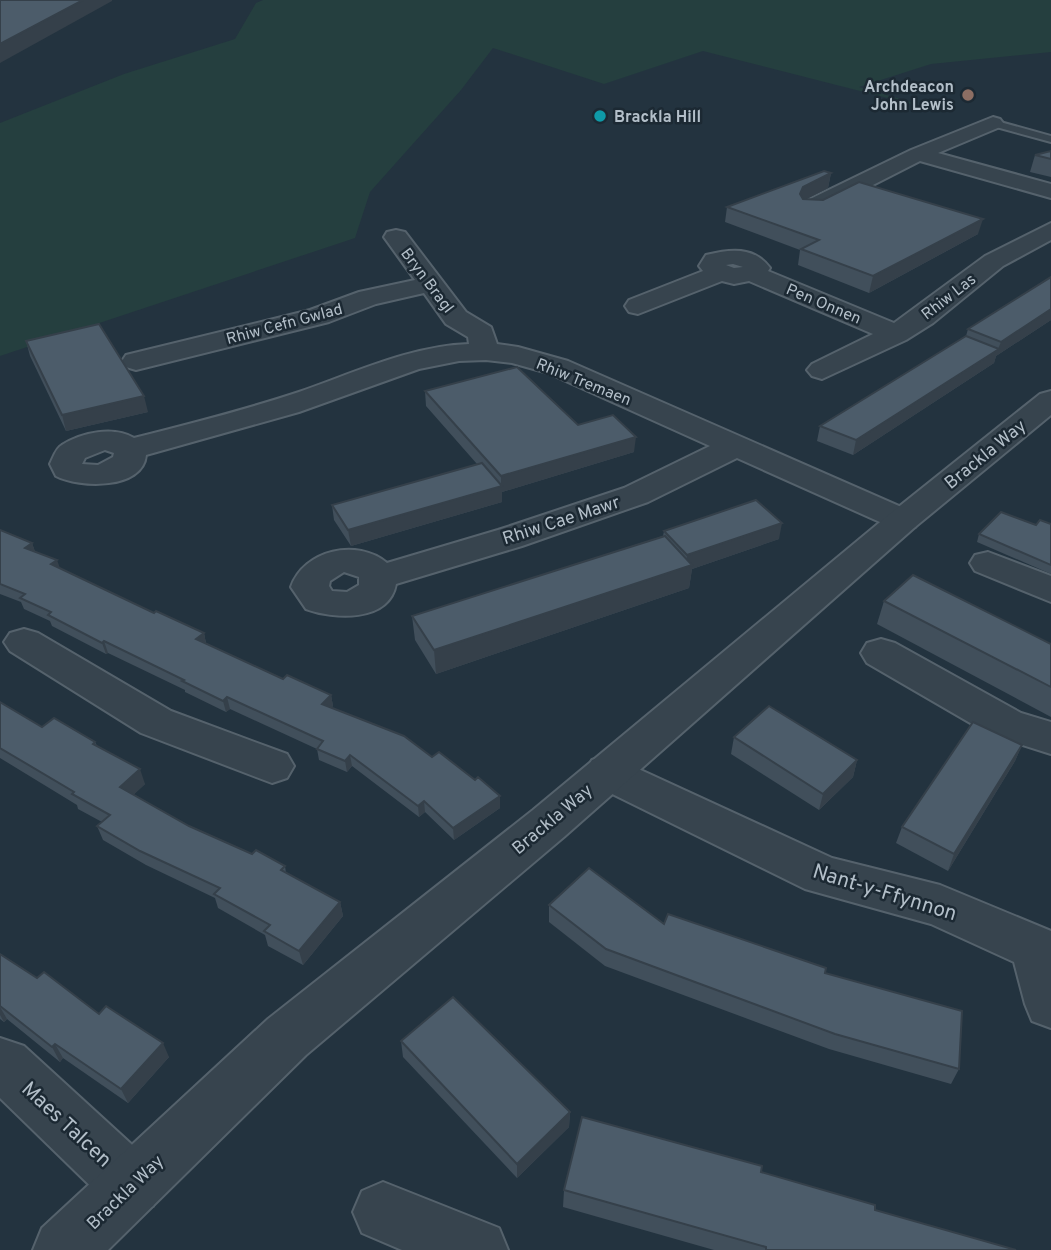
<svg xmlns="http://www.w3.org/2000/svg" width="1051" height="1250" viewBox="0 0 1051 1250" font-family="Overpass,sans-serif">
<style>
.green{fill:#253f3f}
.lines{fill:none;stroke-linecap:round;stroke-linejoin:round}
.service-casing{stroke:#55626c;stroke-width:4}
.minor-casing{stroke:#55626c;stroke-width:4}
.tertiary-casing{stroke:#55626c;stroke-width:4}
.service{fill:#37444e;fill-rule:evenodd}
.minor{fill:#37444e;fill-rule:evenodd}
.tertiary{fill:#37444e;fill-rule:evenodd}
.wall{fill:#414f5b}
.shaded-wall{fill:#35404a}
.building{fill:#4c5c6a;stroke:#35404a;stroke-width:2}
.education-dot{fill:#8d6e63;stroke:#1c2933;stroke-width:2.5}
.culture-dot{fill:#0f9aa8;stroke:#1c2933;stroke-width:2.5}
.labels{text-anchor:middle;stroke-width:5;stroke-linejoin:round;paint-order:stroke}
.far-poi-label{font-size:16px;font-weight:bold;fill:#b3bfc9;stroke:#1c2933;text-anchor:end}
.far-street-label{font-size:16px;fill:#b3bfc9;stroke:#1c2933}
.street-label{font-size:18px;fill:#b3bfc9;stroke:#1c2933}
.near-street-label{font-size:21px;fill:#b3bfc9;stroke:#1c2933}
</style>
<rect width="100%" height="100%" fill="#23333f"/>
<polygon class="green" points="263,0 1051,0 1051,52 931,64 859,87 914,103 911,104 703,51 604,84 493,48 461,90 370,192 355,238 0,356 0,123 124,74 235,39 256,3"/>
<g class="lines">
<g class="service-casing">
<polygon id="service" points="993,120 1051,136 1051,142 989,125 989,121"/>
</g>
<g class="minor-casing">
<g id="minor">
<polygon points="993,117 1000,119 1003,123 1000,127 938,153 1051,184 1051,198 920,161 822,211 806,211 803,206 806,201 911,150"/>
<path d="M1051,223V240L1003,266L933,323L906,340L822,379L812,376L807,370L812,364L873,334L749,281L734,284L722,281L638,314L629,312L625,306L629,300L703,271L699,266L706,255C730,249 754,246 770,268L768,271L894,323L985,256ZM733,264L743,267L734,268L726,265Z"/>
<path d="M396,230L405,232L466,312L491,327L497,344L518,347L568,361L915,513L920,520L915,527L903,530L891,527L737,458L648,502L522,546L396,584C389,623 333,619 306,609L291,587C304,550 357,538 387,563L498,530L624,488L710,446L548,373L512,363L486,360L459,361L419,369L299,412L146,455C143,490 79,488 56,476L50,464C53,458 56,448 62,445C82,432 114,426 134,438C190,424 245,410 299,392C354,373 410,346 469,344L468,337L446,324L424,293L376,304L329,322L136,370L126,367L122,361L126,355L310,310L359,292L415,280L384,237L387,232ZM105,450L114,453L113,457L98,465L82,464L85,458ZM344,572L359,577V585L347,592L332,591L329,586L330,581Z"/>
<polygon points="988,552 1051,576 1051,602 975,571 970,563 975,555"/>
<polygon points="24,629 38,633 171,711 287,754 294,766 287,778 272,783 141,733 10,651 4,642 10,633"/>
<polygon points="881,639 895,643 1021,713 1051,722 1051,754 991,735 867,663 861,653 867,643"/>
<polygon points="608,755 832,858 940,885 1051,931 1051,1028 1032,1021 1025,1004 1014,962 931,924 805,889 592,784 586,772 592,760"/>
<polygon points="0,1038 24,1046 153,1164 162,1185 153,1206 132,1215 111,1206 0,1098"/>
<polygon points="383,1182 499,1228 508,1250 402,1250 362,1233 353,1212 362,1191"/>
</g>
</g>
<g class="tertiary-casing">
<polygon id="tertiary" points="1051,391 1051,415 915,527 565,836 306,1055 108,1250 33,1250 42,1228 268,1019 533,810 891,513 1040,394"/>
</g>
<use href="#service" class="service"/>
<use href="#minor" class="minor"/>
<use href="#tertiary" class="tertiary"/>
</g>
<g class="wall">
<polygon points="1051,151 1051,177 1030,172 1035,155"/>
<polygon points="831,173 828,188 806,199 978,234 869,293 798,265 800,250 725,222 727,207"/>
<polygon points="1051,277 1051,320 996,356 994,363 853,455 817,441 820,426 966,336 968,329"/>
<polygon points="26,341 148,412 66,431 30,356"/>
<polygon points="425,391 634,452 502,492 502,502 351,546 334,520 332,505 477,464 426,406"/>
<polygon points="1051,524 1051,574 977,542 979,534 1036,525"/>
<polygon points="0,530 32,543 35,552 60,569 154,613 204,633 206,643 283,679 331,695 333,706 331,708 432,757 475,780 500,796 500,808 454,840 425,812 419,817 352,766 347,772 319,760 317,749 230,709 226,712 185,692 185,690 108,653 106,654 52,626 50,621 24,609 21,602 0,594"/>
<polygon points="664,531 779,539 692,569 689,588 436,674 415,640 412,616 663,536"/>
<polygon points="884,601 1051,644 1051,717 877,624"/>
<polygon points="0,702 42,727 95,742 97,746 145,784 133,795 189,826 252,854 285,866 286,873 340,902 343,916 303,965 268,946 265,935 218,908 215,898 146,865 103,840 97,826 102,822 78,809 77,805 0,758"/>
<polygon points="734,737 857,760 853,777 819,810 731,754"/>
<polygon points="1022,745 1015,761 948,871 896,843 902,827"/>
<polygon points="549,905 664,924 825,973 959,1069 951,1084 829,1049 605,966 549,922"/>
<polygon points="0,954 37,978 99,1014 169,1057 128,1103 63,1058 60,1062 7,1019 4,1022 0,1019"/>
<polygon points="401,1041 570,1112 569,1127 517,1178 403,1057"/>
<polygon points="761,1172 875,1210 1016,1250 714,1250 563,1207 564,1190"/>
</g>
<g class="shaded-wall">
<polygon points="83,0 112,0 112,1 0,63 0,44"/>
<polygon points="831,173 828,188 801,202 800,194 803,187"/>
<polygon points="983,219 978,234 869,293 873,276"/>
<polygon points="1051,309 1051,320 996,356 994,363 853,455 856,440 998,349 1001,342"/>
<polygon points="144,396 148,412 66,431 62,415"/>
<polygon points="636,437 634,452 502,492 502,502 351,546 348,530 501,486 501,476"/>
<polygon points="782,523 779,539 692,569 689,588 436,674 434,650 686,567 687,555"/>
<polygon points="32,543 36,554 25,548"/>
<polygon points="57,560 61,571 51,564"/>
<polygon points="204,633 206,644 196,639"/>
<polygon points="104,641 108,653 106,654 102,643"/>
<polygon points="331,695 333,706 324,715 322,704"/>
<polygon points="227,697 230,709 226,712 223,701"/>
<polygon points="1022,745 1015,761 948,871 954,854"/>
<polygon points="350,755 352,766 347,772 345,761"/>
<polygon points="857,760 853,777 819,810 823,794"/>
<polygon points="140,769 145,784 126,802 120,787"/>
<polygon points="500,796 500,808 454,840 453,828"/>
<polygon points="424,801 425,812 419,817 418,806"/>
<polygon points="340,902 343,916 303,965 299,951"/>
<polygon points="0,1007 7,1019 4,1022 0,1015"/>
<polygon points="163,1043 169,1057 128,1103 121,1089"/>
<polygon points="55,1044 63,1058 60,1062 52,1047"/>
<polygon points="570,1112 569,1127 517,1178 517,1164"/>
</g>
<g class="building">
<polygon points="0,0 83,0 0,44"/>
<polygon points="1051,151 1051,159 1035,155"/>
<polygon points="824,171 831,173 803,187 800,194 803,199 823,200 859,182 983,219 873,276 801,249 819,240 727,207"/>
<polygon points="1051,277 1051,309 1001,342 968,329"/>
<polygon points="99,324 144,396 62,415 26,341"/>
<polygon points="966,336 999,349 856,440 820,426"/>
<polygon points="517,367 578,425 613,415 636,437 501,476 425,391"/>
<polygon points="482,463 502,486 348,530 332,505"/>
<polygon points="756,500 782,523 687,555 664,531"/>
<polygon points="1001,512 1036,525 1040,520 1051,524 1051,565 979,534"/>
<polygon points="0,530 32,543 25,548 57,560 51,564 154,613 156,611 204,633 196,639 283,679 287,675 331,695 322,704 404,736 432,757 439,752 475,780 478,777 500,796 453,828 424,801 418,806 350,755 345,761 317,749 323,741 227,697 223,701 182,681 184,680 104,641 102,643 48,615 51,612 20,598 25,594 0,584"/>
<polygon points="665,536 692,565 434,650 412,616"/>
<polygon points="913,575 1051,644 1051,687 884,601"/>
<polygon points="0,702 42,727 54,718 95,742 93,744 140,769 120,787 189,826 252,854 256,850 285,866 281,870 340,902 299,951 264,931 270,925 214,894 220,888 140,851 97,826 110,815 72,794 74,792 0,748"/>
<polygon points="769,706 857,760 823,794 734,737"/>
<polygon points="973,722 1022,745 954,854 902,827"/>
<polygon points="589,868 664,924 668,914 826,968 825,973 962,1011 959,1069 835,1034 606,949 549,905"/>
<polygon points="0,954 37,978 44,972 99,1014 106,1006 163,1043 121,1089 55,1044 52,1047 0,1006"/>
<polygon points="453,997 570,1112 517,1164 401,1041"/>
<polygon points="582,1117 762,1166 761,1172 875,1205 875,1210 1016,1250 766,1250 766,1247 564,1190"/>
</g>
<circle class="education-dot" cx="968" cy="95" r="7"/>
<circle class="culture-dot" cx="600" cy="116" r="7"/>
<g class="labels">
<g class="far-poi-label">
<text x="954" y="92">Archdeacon<tspan x="954" dy="18">John Lewis</tspan></text>
<text x="614" y="122" text-anchor="start">Brackla Hill</text>
</g>
<g class="far-street-label">
<text transform="translate(428 280) rotate(53)" y="6">Bryn Bragl</text>
<text transform="translate(948 296) rotate(-38)" y="6">Rhiw Las</text>
<text transform="translate(824 303) rotate(23)" y="6">Pen Onnen</text>
<text transform="translate(284 323) rotate(-15)" y="6">Rhiw Cefn Gwlad</text>
<text transform="translate(584 381) rotate(22)" y="6">Rhiw Tremaen</text>
</g>
<g class="street-label">
<text transform="translate(985 454) rotate(-39)" y="6">Brackla Way</text>
<text transform="translate(561 520) rotate(-18)" y="6">Rhiw Cae Mawr</text>
<text transform="translate(552 819) rotate(-40)" y="6">Brackla Way</text>
<text transform="translate(125 1192) rotate(-44)" y="6">Brackla Way</text>
</g>
<g class="near-street-label">
<text transform="translate(885 892) rotate(17)" y="7">Nant-y-Ffynnon</text>
<text transform="translate(67 1124) rotate(43)" y="7">Maes Talcen</text>
</g>
</g>
</svg>
